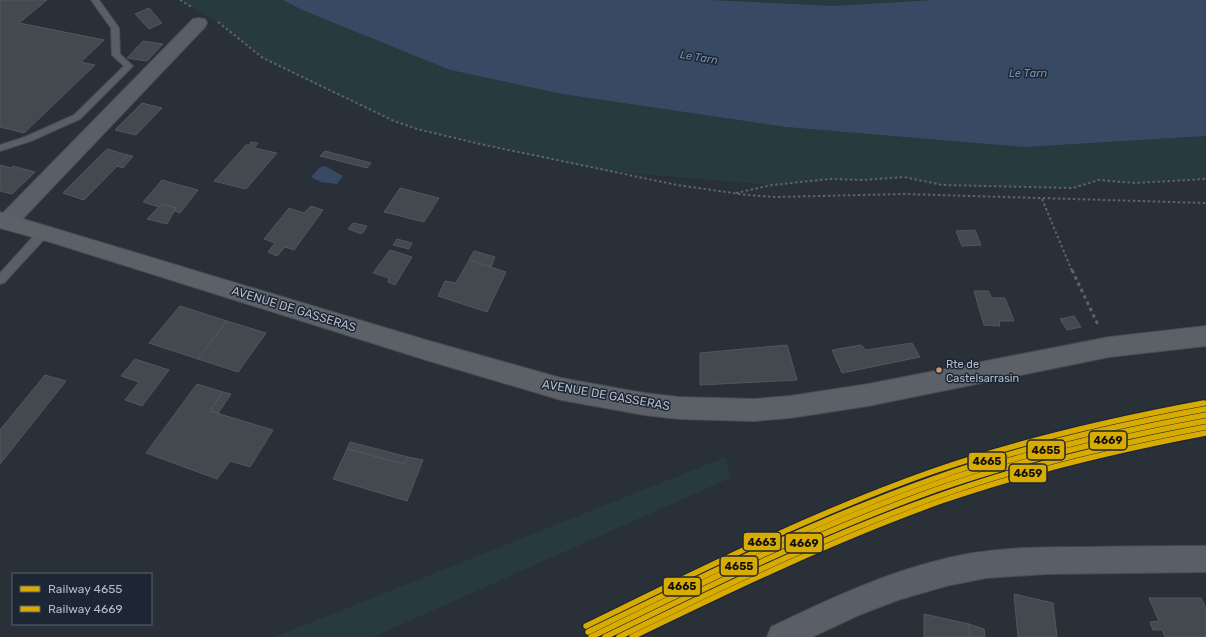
<svg xmlns="http://www.w3.org/2000/svg" width="1206" height="637" viewBox="0 0 1206 637" font-family="Rubik,sans-serif">
<style>
.green{fill:#273a3e}
.water{fill:#384963}
.building{fill:#444950;stroke:#52575f}
.lines{fill:none;stroke-linecap:round;stroke-linejoin:round}
.lane-casing{stroke:#484c53;stroke-width:2}
.street-casing{stroke:#484c53;stroke-width:2}
.primary-casing{stroke:#484c55;stroke-width:2}
.path-far1{stroke:#5d636a;stroke-width:2;stroke-dasharray:2.5 2.5;stroke-linecap:butt}
.path{stroke:#5d636a;stroke-width:3;stroke-dasharray:3.5 3.5;stroke-linecap:butt}
.lane{fill:#5a5e66;fill-rule:evenodd}
.street{fill:#5a5e66;fill-rule:evenodd}
.primary{fill:#5c6168;fill-rule:evenodd}
.rail-1-casing{stroke:#1d2633;stroke-width:8}
.rail-2-casing{stroke:#1d2633;stroke-width:8}
.rail-3-casing{stroke:#1d2633;stroke-width:8}
.rail-4-casing{stroke:#1d2633;stroke-width:8}
.rail-5-casing{stroke:#1d2633;stroke-width:8}
.rail-6-casing{stroke:#1d2633;stroke-width:8}
.rail-1{stroke:#d8ab00;stroke-width:5.5}
.rail-2{stroke:#d8ab00;stroke-width:5.5}
.rail-3{stroke:#d8ab00;stroke-width:5.5}
.rail-4{stroke:#d8ab00;stroke-width:5.5}
.rail-5{stroke:#d8ab00;stroke-width:5.5}
.rail-6{stroke:#d8ab00;stroke-width:5.5}
.bus-dot{fill:#cd976f;stroke:#1d2633;stroke-width:1.5}
.labels{text-anchor:middle;stroke-width:3;stroke-linejoin:round;paint-order:stroke}
.far-water-label{font-size:11px;font-style:italic;fill:#7c92b1;stroke:#1d2633}
.bus-label{font-size:11px;fill:#b4bcc9;stroke:#1d2633;text-anchor:start}
.street-label{font-size:12px;fill:#b4bcc9;stroke:#1d2633}
.line-badge{stroke:#1d2633;stroke-width:1.5}
.pale-badge-label{font-size:11px;text-anchor:middle;font-weight:bold;fill:#111}
</style>
<rect width="100%" height="100%" fill="#2a3038"/>
<g class="green">
<polygon points="181,0 283,0 302,10 450,70 562,94 786,127 1025,147 1206,136 1206,179 1135,183 1099,180 1073,188 942,185 904,177 863,180 830,179 772,185 605,171 480,144 417,129 394,121 318,86 263,58 222,25"/>
<polygon points="710,0 932,0 834,6"/>
<polygon points="726,457 730,478 373,637 274,637"/>
</g>
<g class="water">
<polygon points="283,0 710,0 834,6 932,0 1206,0 1206,136 1025,147 786,127 562,94 450,70 302,10"/>
<polygon points="325,166 343,176 337,184 321,182 311,177 319,168"/>
</g>
<g class="building">
<polygon points="0,0 47,0 19,23 104,40 81,62 95,65 24,133 0,127"/>
<polygon points="149,8 162,23 149,29 135,14"/>
<polygon points="143,41 163,44 147,61 127,58"/>
<polygon points="142,103 162,108 136,135 115,130"/>
<polygon points="251,142 258,143 254,148 277,153 246,189 214,181 246,145 249,145"/>
<polygon points="107,149 128,155 84,200 63,193"/>
<polygon points="325,151 371,163 367,168 320,156"/>
<polygon points="128,155 133,156 123,168 117,166"/>
<polygon points="0,165 11,168 13,166 35,172 12,194 0,191"/>
<polygon points="162,180 198,190 180,213 175,211 176,208 162,204 159,207 143,202"/>
<polygon points="400,188 439,198 424,222 384,212"/>
<polygon points="162,204 176,208 167,224 147,219"/>
<polygon points="311,206 323,210 294,250 285,247 277,256 268,252 275,243 264,239 289,208 304,213"/>
<polygon points="353,223 367,226 362,234 348,229"/>
<polygon points="975,230 981,245 962,246 956,231"/>
<polygon points="397,239 412,243 409,249 393,245"/>
<polygon points="390,250 412,257 395,285 388,282 389,278 373,273"/>
<polygon points="474,251 495,257 491,267 469,260"/>
<polygon points="469,260 506,272 487,312 438,296 445,281 456,283"/>
<polygon points="974,291 988,291 992,298 1005,298 1014,321 999,321 1000,326 984,325"/>
<polygon points="180,306 227,321 198,359 149,343"/>
<polygon points="1074,316 1081,327 1067,330 1060,319"/>
<polygon points="227,321 266,333 238,372 198,359"/>
<polygon points="912,343 920,357 842,373 832,350 861,345 866,350"/>
<polygon points="787,345 797,380 700,385 700,353"/>
<polygon points="135,359 169,370 142,406 125,400 139,382 121,376"/>
<polygon points="45,375 66,381 0,464 0,430"/>
<polygon points="197,384 223,392 210,411 273,430 250,467 230,461 217,479 146,453"/>
<polygon points="223,392 231,394 218,413 210,411"/>
<polygon points="350,442 408,457 404,464 347,449"/>
<polygon points="347,449 404,464 408,457 423,460 407,501 333,479"/>
<polygon points="1014,594 1053,603 1057,637 1018,637"/>
<polygon points="1149,598 1201,598 1206,608 1206,637 1165,637 1162,630 1153,630 1150,622 1159,621"/>
<polygon points="924,614 969,624 970,637 924,637"/>
<polygon points="969,624 984,629 985,637 970,637"/>
</g>
<g class="lines">
<g class="lane-casing">
<g id="lane">
<polygon points="91,0 99,0 119,28 120,54 133,66 80,119 31,141 0,151 0,145 25,137 74,115 124,66 112,55 111,28"/>
<polygon points="44,228 48,229 49,232 48,235 4,283 0,284 0,273 40,229"/>
</g>
</g>
<g class="street-casing">
<g id="street">
<polygon points="199,18 205,19 207,23 205,27 14,228 7,230 0,228 0,216 193,19"/>
<path d="M1206,546V572L1046,574L986,578L946,586L898,600L859,615L812,637H767L771,627C835,596 902,565 973,553C1012,547 1051,547 1091,547C1129,546 1168,546 1206,546Z"/>
</g>
</g>
<g class="primary-casing">
<polygon id="primary" points="0,212 426,340 561,378 644,393 679,397 754,399 790,396 868,384 1109,337 1206,326 1206,346 1109,357 868,406 790,418 754,421 679,419 644,415 561,400 426,360 50,242 0,228"/>
</g>
<g class="path-far1">
<polyline points="180,0 192,7"/>
<polyline points="218,22 263,58 394,121 417,129 480,144 677,185 747,195 775,197 905,194 1206,203"/>
<polyline points="736,193 772,185 830,179 863,180 904,177 942,185 1073,188 1099,180 1135,183 1206,179"/>
<polyline points="1042,199 1072,271"/>
</g>
<polyline class="path" points="1072,270 1099,327"/>
<use href="#lane" class="lane"/>
<use href="#street" class="street"/>
<use href="#primary" class="primary"/>
<g class="rail-1-casing">
<path id="rail-1" d="M591,637C704,582 816,526 935,484C1023,453 1114,432 1206,415"/>
</g>
<g class="rail-2-casing">
<path id="rail-2" d="M605,637C713,584 821,531 935,490C1023,459 1114,438 1206,421"/>
</g>
<g class="rail-3-casing">
<path id="rail-3" d="M588,632C701,577 814,521 933,479C1021,447 1113,426 1205,409"/>
</g>
<g class="rail-4-casing">
<path id="rail-4" d="M619,637C734,581 849,525 971,485C1048,460 1127,442 1206,427"/>
</g>
<g class="rail-5-casing">
<path id="rail-5" d="M586,626C699,571 812,514 931,472C1020,441 1112,420 1204,403"/>
</g>
<g class="rail-6-casing">
<path id="rail-6" d="M632,637C733,588 835,539 941,501C1028,471 1116,450 1206,433"/>
</g>
<use href="#rail-1" class="rail-1"/>
<use href="#rail-2" class="rail-2"/>
<use href="#rail-3" class="rail-3"/>
<use href="#rail-4" class="rail-4"/>
<use href="#rail-5" class="rail-5"/>
<use href="#rail-6" class="rail-6"/>
</g>
<circle class="bus-dot" cx="939" cy="370" r="3.5"/>
<g class="labels">
<g class="far-water-label">
<text transform="translate(699 57) rotate(9)" y="4">Le Tarn</text>
<text x="1028" y="77">Le Tarn</text>
</g>
<g class="bus-label">
<text x="946" y="368">Rte de<tspan x="946" dy="14">Castelsarrasin</tspan></text>
</g>
<g class="street-label">
<text transform="translate(294 309) rotate(17)" y="4">AVENUE DE GASSERAS</text>
<text transform="translate(606 395) rotate(10)" y="4">AVENUE DE GASSERAS</text>
</g>
</g>
<g class="line-badge">
<rect x="1089" y="431" width="38" height="19" rx="4" fill="#d8ab00"/>
<rect x="1027" y="440" width="38" height="20" rx="4" fill="#d8ab00"/>
<rect x="968" y="452" width="38" height="19" rx="4" fill="#d8ab00"/>
<rect x="1009" y="464" width="38" height="19" rx="4" fill="#d8ab00"/>
<rect x="743" y="532" width="38" height="19" rx="4" fill="#d8ab00"/>
<rect x="785" y="533" width="38" height="20" rx="4" fill="#d8ab00"/>
<rect x="720" y="556" width="38" height="20" rx="4" fill="#d8ab00"/>
<rect x="663" y="577" width="38" height="19" rx="4" fill="#d8ab00"/>
</g>
<g class="pale-badge-label">
<text x="1108" y="444">4669</text>
<text x="1046" y="454">4655</text>
<text x="987" y="465">4665</text>
<text x="1028" y="477">4659</text>
<text x="762" y="546">4663</text>
<text x="804" y="547">4669</text>
<text x="739" y="570">4655</text>
<text x="682" y="590">4665</text>
</g>
<rect x="12" y="573" width="140" height="52" fill="#1d2633" stroke="#59626f"/>
<rect x="20" y="586" width="20" height="6" fill="#d8ab00" stroke="#59626f"/>
<text x="48" y="593" font-size="12" fill="#b4bcc9">Railway 4655</text>
<rect x="20" y="606" width="20" height="6" fill="#d8ab00" stroke="#59626f"/>
<text x="48" y="613" font-size="12" fill="#b4bcc9">Railway 4669</text>
</svg>
